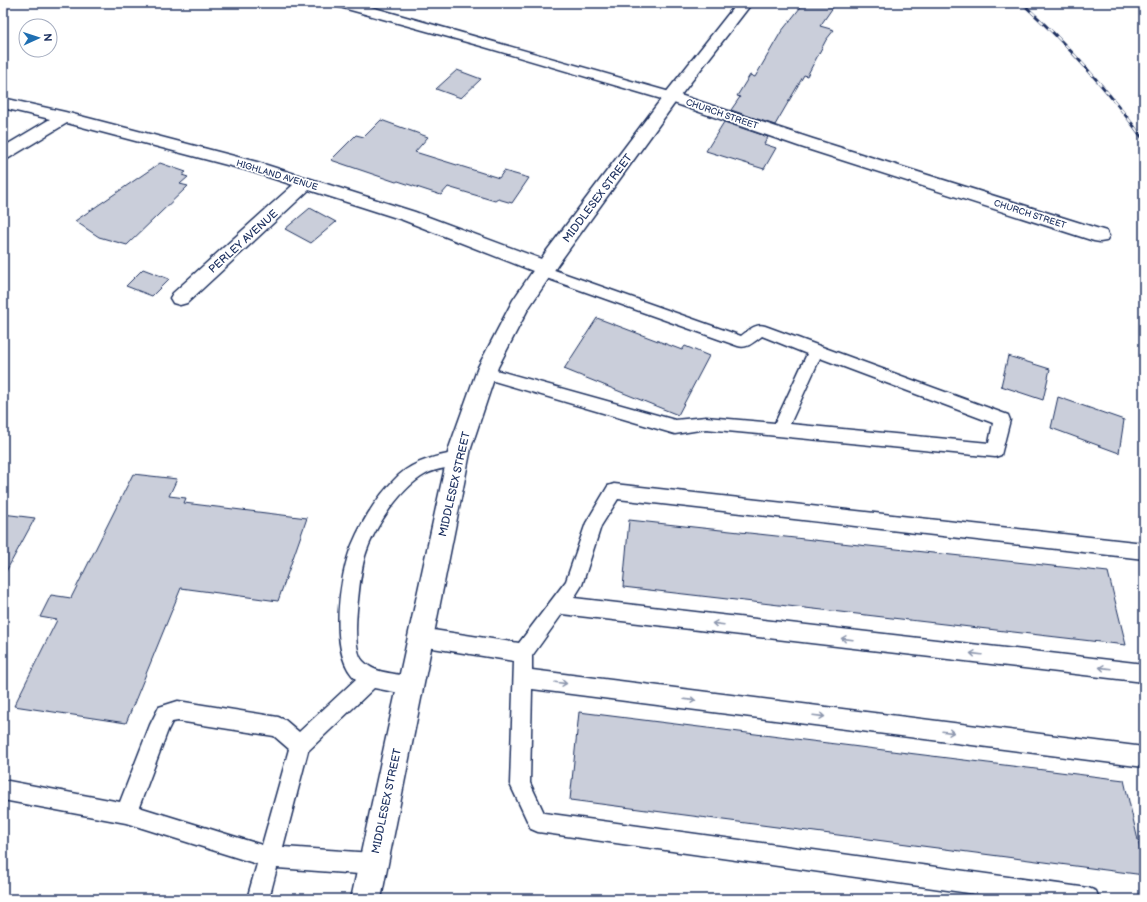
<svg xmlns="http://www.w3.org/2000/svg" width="1147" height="902" viewBox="0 0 1147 902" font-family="'Balsamiq Sans',sans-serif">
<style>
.building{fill:#caceda;stroke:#1b2f5e}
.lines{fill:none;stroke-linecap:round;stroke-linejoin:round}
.lane-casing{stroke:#1b2f5e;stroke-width:3}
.street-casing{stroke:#1b2f5e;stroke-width:3}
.primary-casing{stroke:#1b2f5e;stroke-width:3}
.lane{fill:#fff;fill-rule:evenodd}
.street{fill:#fff;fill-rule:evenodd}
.primary{fill:#fff;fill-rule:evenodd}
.rail-casing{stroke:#1b2f5e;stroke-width:3}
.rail{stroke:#fff;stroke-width:2;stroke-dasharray:6;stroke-linecap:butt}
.oneway{stroke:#8d97ae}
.labels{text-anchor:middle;stroke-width:3.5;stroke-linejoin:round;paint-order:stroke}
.far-street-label{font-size:9px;fill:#1b2f5e;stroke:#fff}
.street-label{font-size:11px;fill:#1b2f5e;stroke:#fff}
</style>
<rect width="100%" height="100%" fill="#fff"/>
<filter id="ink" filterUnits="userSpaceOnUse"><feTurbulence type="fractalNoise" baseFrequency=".025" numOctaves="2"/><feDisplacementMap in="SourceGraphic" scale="8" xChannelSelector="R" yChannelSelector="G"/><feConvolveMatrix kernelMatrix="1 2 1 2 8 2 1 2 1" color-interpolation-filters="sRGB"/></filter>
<g filter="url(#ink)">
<g class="building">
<polygon points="804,3 836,3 820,26 834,30 826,40 807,76 804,75 775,125 731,110 740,97 737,96 750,75 755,77 781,32"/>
<polygon points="457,70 481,79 461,98 436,89"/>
<polygon points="381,120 428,137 415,152 499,178 504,171 529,178 512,203 498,199 495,201 448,187 441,195 398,181 396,182 331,160 356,135 364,137"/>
<polygon points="724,122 768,137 764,144 776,148 764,169 706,151"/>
<polygon points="160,163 186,172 182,175 188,177 180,184 188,186 127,245 99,237 75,221"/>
<polygon points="310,208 336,222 311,243 285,229"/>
<polygon points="143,269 169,279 152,296 126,286"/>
<polygon points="597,318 682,350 685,346 709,356 678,415 564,369"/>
<polygon points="1008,356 1050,369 1043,400 1001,386"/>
<polygon points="1058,397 1124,420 1119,453 1051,428"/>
<polygon points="133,474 177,479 169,496 186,498 184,503 307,518 278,601 181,588 126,723 14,706 57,620 40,617 51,595 71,598"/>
<polygon points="3,514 35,518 3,577"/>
<polygon points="629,520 1108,572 1126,645 623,587"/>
<polygon points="579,712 1124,780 1144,866 1144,875 570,800"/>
</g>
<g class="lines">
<g class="lane-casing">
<g id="lane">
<path d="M543,266L741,336C749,330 756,323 765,326L1008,415L1010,420L1001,455L995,457L706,429L675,434L480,377L477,373L480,369L485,367L675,420L706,417L775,423L807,354L762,336C754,342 747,349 738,346L538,275L536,271L538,267ZM820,358L993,423L989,443L790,424Z"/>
<path d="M458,452L464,454L466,459L464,464C451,468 437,468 426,474C400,488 373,529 365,556C360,574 359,592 357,610C356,622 354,652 363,661C377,676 399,672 417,679L419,686L417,693L410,695L374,688L308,751L283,847L373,853L380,857L384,864L380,871L373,875L277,868L269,899H247L257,864L126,823L3,800V780L120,802L150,725L159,707L178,701L278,717L285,720L299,732L356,679C328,656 339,575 352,545C363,519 379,494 399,475C416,460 437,456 458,452ZM178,721L274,736L289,749L262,845L139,807L168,730L172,722Z"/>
<polygon points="614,484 1144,543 1144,559 618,499 601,526 582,585 574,598 1144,664 1144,682 562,614 532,656 532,670 1144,747 1144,767 532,689 530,783 544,813 1088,888 1096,891 1099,899 1011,899 538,832 531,829 510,784 514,661 420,646 414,643 411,637 414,631 420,628 519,643 566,581 586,523 608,486"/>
</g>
</g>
<g class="street-casing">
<g id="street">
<polygon points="334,3 357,3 677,94 813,139 1106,231 1109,236 1106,241 1100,242 1094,241 801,147 665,100 481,46 336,6"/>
<polygon points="3,98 65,112 257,162 415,212 552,263 554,268 552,273 545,275 538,273 403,220 309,190 187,303 180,305 173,303 170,298 173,293 293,185 246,170 67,123 9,158 3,160 3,147 50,119 3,108"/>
</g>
</g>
<g class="primary-casing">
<polygon id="primary" points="737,3 752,3 677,100 559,263 528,309 498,367 471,448 381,899 351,899 449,448 478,367 513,300 545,253 665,94"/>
</g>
<use href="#lane" class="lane"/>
<use href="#street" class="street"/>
<use href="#primary" class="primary"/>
<g class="rail-casing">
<path id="rail" d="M1022,3C1068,45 1108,90 1144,140"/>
</g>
<use href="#rail" class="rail"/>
</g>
<defs><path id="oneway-shaft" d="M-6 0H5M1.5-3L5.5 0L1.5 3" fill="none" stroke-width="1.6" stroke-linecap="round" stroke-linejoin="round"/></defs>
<g class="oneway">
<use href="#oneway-shaft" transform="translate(718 624) rotate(-173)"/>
<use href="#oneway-shaft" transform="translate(847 639) rotate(-173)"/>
<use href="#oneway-shaft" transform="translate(976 654) rotate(-173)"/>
<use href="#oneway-shaft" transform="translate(1105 668) rotate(-173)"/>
<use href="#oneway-shaft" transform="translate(561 683) rotate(7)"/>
<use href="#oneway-shaft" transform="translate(690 700) rotate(7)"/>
<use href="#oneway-shaft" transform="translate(819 716) rotate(7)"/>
<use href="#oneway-shaft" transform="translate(948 732) rotate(7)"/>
</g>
</g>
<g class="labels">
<g class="far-street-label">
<text transform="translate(722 114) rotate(19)" y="3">CHURCH STREET</text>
<text transform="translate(277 175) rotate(17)" y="3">HIGHLAND AVENUE</text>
<text transform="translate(1030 214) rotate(18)" y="3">CHURCH STREET</text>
</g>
<g class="street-label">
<text transform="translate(597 198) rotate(-53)" y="4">MIDDLESEX STREET</text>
<text transform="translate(243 241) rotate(-42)" y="4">PERLEY AVENUE</text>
<text transform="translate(454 484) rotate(-77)" y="4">MIDDLESEX STREET</text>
<text transform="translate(386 801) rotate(-78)" y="4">MIDDLESEX STREET</text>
</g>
</g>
<rect width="1147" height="902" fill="none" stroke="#fff" stroke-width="16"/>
<rect x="8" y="8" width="1131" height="886" fill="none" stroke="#1b2f5e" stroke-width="1.5" filter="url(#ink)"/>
<g transform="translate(38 38) rotate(87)"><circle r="19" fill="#ffffff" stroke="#a4acbf"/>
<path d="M0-3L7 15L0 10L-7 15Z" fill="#1f6fb2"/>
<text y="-6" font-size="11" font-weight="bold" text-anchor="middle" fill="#1b2f5e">N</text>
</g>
</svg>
